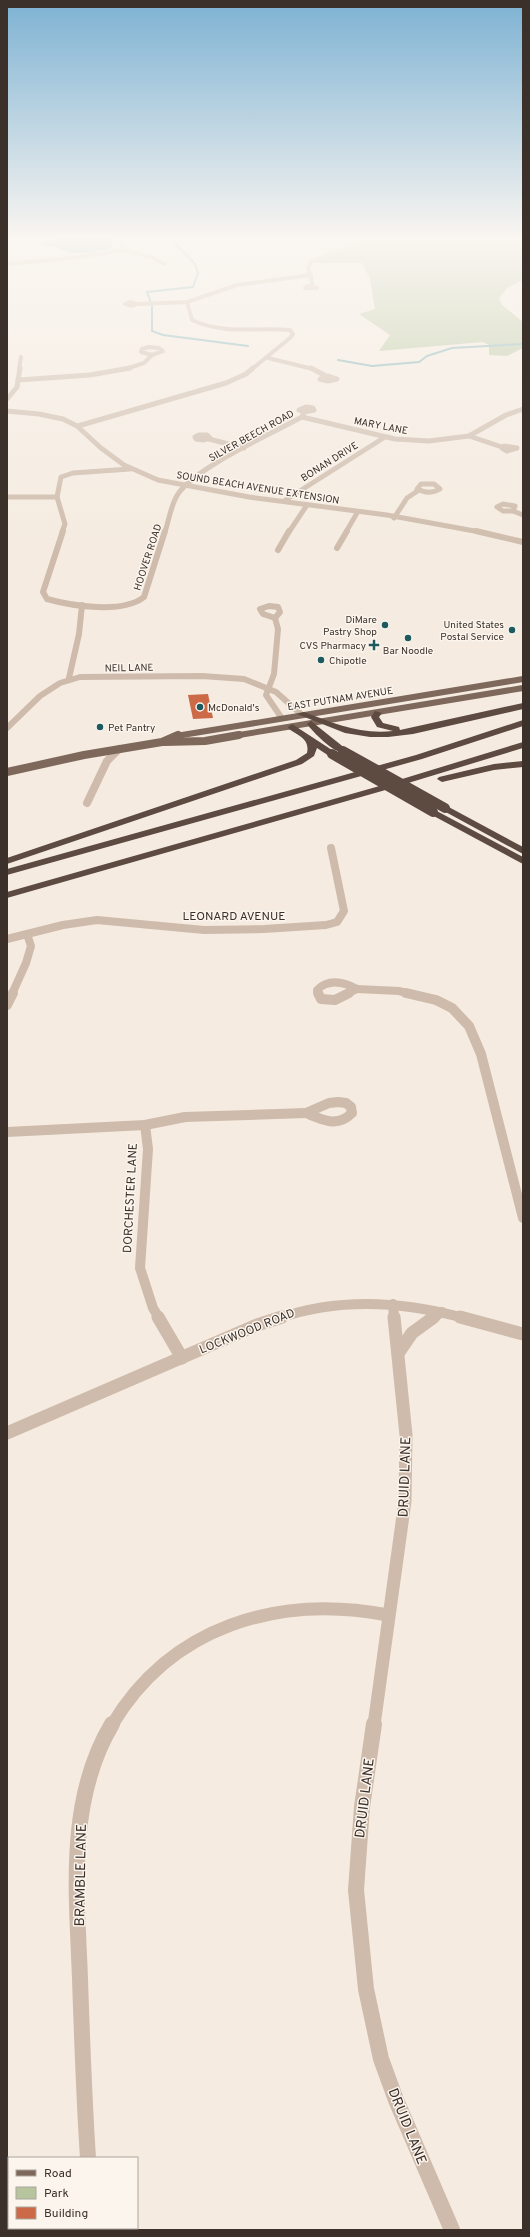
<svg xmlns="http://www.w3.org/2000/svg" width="530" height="2237" viewBox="0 0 530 2237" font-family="Overpass,sans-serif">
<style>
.green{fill:#b7c59e}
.water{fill:#7db0b4}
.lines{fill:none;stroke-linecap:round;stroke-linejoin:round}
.stream{stroke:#7db0b4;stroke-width:2}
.building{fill:#cc6946}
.minor-far6{stroke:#cebbab;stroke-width:4}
.minor-far5{stroke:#cebbab;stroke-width:5}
.minor-far4{stroke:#cebbab;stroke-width:6}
.minor-far3{stroke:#cebbab;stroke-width:8}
.minor-far2{stroke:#cebbab;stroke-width:10}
.minor-far1{stroke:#cebbab;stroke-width:13}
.minor{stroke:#cebbab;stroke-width:16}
.tertiary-far1{stroke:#cebbab;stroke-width:5}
.tertiary{stroke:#cebbab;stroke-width:6}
.primary-far1{stroke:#7e675b;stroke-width:6}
.primary{stroke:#7e675b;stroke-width:8}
.motorway{fill:#5d4a41;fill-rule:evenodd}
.motorway-bridge{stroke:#5d4a41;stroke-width:10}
.poi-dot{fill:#1d5a60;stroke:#fbf5ed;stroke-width:1.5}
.labels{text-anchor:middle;stroke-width:3;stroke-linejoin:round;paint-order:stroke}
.far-street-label{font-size:10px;fill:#3b302a;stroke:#fbf5ed}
.far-poi-label{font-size:10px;fill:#3b302a;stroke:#fbf5ed;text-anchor:end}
.street-label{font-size:12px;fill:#3b302a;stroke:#fbf5ed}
.near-street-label{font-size:14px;fill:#3b302a;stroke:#fbf5ed}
</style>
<rect width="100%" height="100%" fill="#f5ebe0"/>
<polygon class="green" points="358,239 477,239 523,242 523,280 507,288 499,298 502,305 523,322 523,348 507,356 489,355 489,345 483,342 379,351 390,335 359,314 375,309 370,279 362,263 313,263 352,247"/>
<polygon class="water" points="53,239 111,239 112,248 88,253 70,253 56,247 41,245 42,241"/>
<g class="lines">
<g class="stream">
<polyline points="171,239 195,264 198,273 193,287 147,292 152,306 152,331 163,335 248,346"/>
<polyline points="338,360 372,366 419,362 427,356 452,348 523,344"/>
</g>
</g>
<polygon class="building" points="208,694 213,718 193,719 188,695"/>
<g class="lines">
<g class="minor-far6">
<polyline points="119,239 123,250 151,257 165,264"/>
<polyline points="344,249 432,269 523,269"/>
<polyline points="7,264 70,258 123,250"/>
<polygon points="308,286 317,288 305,288"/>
<polyline points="313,286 308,268 311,262 344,249 354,239"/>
<polygon points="130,302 137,304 132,306 125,304"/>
<path d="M187,302L192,320C224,335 256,327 290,330L293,334L290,338L252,369"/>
<polyline points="137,304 187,302 237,285 311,275"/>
<polygon points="149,347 159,348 163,351 152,355 141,352 142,349"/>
<polyline points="268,358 313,369"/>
<polyline points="19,369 21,357"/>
<polyline points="126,369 144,363 152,355"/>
</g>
<g class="minor-far5">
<polyline points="311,368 326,376"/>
<polygon points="328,376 337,379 328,381 320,379"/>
<polyline points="18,380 90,375 130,368"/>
<polyline points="7,399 17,387 20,368"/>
<polygon points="306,407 313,408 314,410 304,412 299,410"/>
<polyline points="302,417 395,439 429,441 469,436 506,415 523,409"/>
<polyline points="78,426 226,383 246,374 253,368"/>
<polygon points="199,435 207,435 210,438 204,440 196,439 195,437"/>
<polyline points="469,436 502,447"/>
<polyline points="209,439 244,448"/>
<polygon points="504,446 517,448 507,451 502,448"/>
<path d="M421,484H434L440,489C432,494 425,493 417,489Z"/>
<polyline points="7,497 57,497"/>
<polyline points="284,501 385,437"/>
<polygon points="503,504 515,506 513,511 503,511 497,507"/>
<polyline points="513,511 523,515"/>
<polyline points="394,518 407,498 419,490"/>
<polyline points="62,532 65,524 57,497 61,477 73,473 130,469"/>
<path d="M165,532C169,520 171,504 178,494C195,468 272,433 302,417L304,412"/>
<polyline points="289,532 307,505"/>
<polyline points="346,532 357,513"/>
</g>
<g class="minor-far4">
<path d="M63,531L43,592L47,599C72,606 123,614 144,597L165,531"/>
<polyline points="337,548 347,531"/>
<polyline points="278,550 289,531"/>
<polygon points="269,606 278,607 280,612 275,618 263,614 260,609"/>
<polyline points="275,618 278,629 274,674 266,695 281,717"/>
<polyline points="69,678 79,634 82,605"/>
<polyline points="7,728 40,696 60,683 80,677 202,676 244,679 276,692 301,714"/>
</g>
<g class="minor-far3">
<polyline points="87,803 107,761 119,749"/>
<polyline points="7,939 63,925 97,920 204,930 264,929 326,925 337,922 344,911 331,848"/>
<polyline points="357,989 399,991 411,994"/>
<polyline points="12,994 26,963 31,946 27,934"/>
<path d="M318,994L317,990C329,978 344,982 357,989"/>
<polyline points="347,994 357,989"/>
</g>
<g class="minor-far2">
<polyline points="318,993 321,999 335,1000 349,993"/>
<polyline points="406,993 436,1000 452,1008 469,1026 481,1054 523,1218"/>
<polyline points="7,1005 13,993"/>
<path d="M338,1102L346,1103L351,1107L352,1113C337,1128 323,1120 306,1113L329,1103Z"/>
<polyline points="145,1125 148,1149 140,1268 153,1308 159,1318"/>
<polyline points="7,1132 145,1125 185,1117 306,1113"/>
<polyline points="393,1304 394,1318"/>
<path d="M279,1318C340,1297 402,1301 464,1318"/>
<polyline points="433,1318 442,1312"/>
</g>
<g class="minor-far1">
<polyline points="158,1317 182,1358"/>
<polyline points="460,1317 523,1334"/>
<polyline points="399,1352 412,1333 434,1317"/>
<polyline points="7,1433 257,1325 282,1317"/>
<path d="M112,1725C171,1626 278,1594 388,1615"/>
<polyline points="374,1725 405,1501 406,1435 394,1317"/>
</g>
<g class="minor">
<polyline points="374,1724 362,1807 356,1890 366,1989 381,2059 396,2100 452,2230"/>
<path d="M88,2158C84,2098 82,2039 80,1979C77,1894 66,1801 112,1724"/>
<polyline points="95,2228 95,2230"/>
</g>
<polyline class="tertiary-far1" points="7,411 39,414 63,419 77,426 101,448 124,465 158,480 249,497 387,515 480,532"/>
<polyline class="tertiary" points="476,531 523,542"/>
<g class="primary-far1">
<polyline points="176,736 523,679"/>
<polyline points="233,736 523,688"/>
</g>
<g class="primary">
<polyline points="164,742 205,741 239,735"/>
<polyline points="7,772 84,755 162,742 178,735"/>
</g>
<g class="motorway">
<path d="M523,703V709L413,734L388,737H370L345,733L297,714L304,712C333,723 361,735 393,731L377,727L371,717L375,711L382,713L379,717L383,723L399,727L400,730Z"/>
<polygon points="523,720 523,726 422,759 7,875 7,869 416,755"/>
<path d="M311,721L346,749V753C335,755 313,732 307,724Z"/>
<path d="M292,724L335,752V756H329L317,748L314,756L302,764L7,864V858L296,760L307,753C310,739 299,736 289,729L288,727Z"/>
<polygon points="523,742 523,748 382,791 7,898 7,892 376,787"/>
<polygon points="523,761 523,767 494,770 442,782 437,779 439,777 494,764"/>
<polygon points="445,805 523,847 523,854 442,810 442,806"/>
<polygon points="433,809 523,857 523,864 430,814 428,812"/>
</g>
<g class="motorway-bridge">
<polyline points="343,751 445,808"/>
<polyline points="332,754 433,812"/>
</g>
</g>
<linearGradient id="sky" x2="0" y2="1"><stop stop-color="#7db2d3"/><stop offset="0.43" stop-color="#faf6f1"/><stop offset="1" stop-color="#faf6f1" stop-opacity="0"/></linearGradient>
<rect width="530" height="553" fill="url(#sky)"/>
<g class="poi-dot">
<circle cx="385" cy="625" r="4"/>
<circle cx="512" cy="630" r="4"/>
<circle cx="408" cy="638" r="4"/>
<path d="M372 639h4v4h4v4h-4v4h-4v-4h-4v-4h4z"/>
<circle cx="321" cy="660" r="4"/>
<circle cx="200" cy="707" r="4"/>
<circle cx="100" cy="727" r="4"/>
</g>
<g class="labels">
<g class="far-street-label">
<text transform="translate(381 425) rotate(11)" y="4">MARY LANE</text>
<text transform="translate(251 435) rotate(-29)" y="4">SILVER BEECH ROAD</text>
<text transform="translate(329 461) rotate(-32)" y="4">BONAN DRIVE</text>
<text transform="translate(258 487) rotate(9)" y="4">SOUND BEACH AVENUE EXTENSION</text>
<text transform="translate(147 557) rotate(-72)" y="4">HOOVER ROAD</text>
<text transform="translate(129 667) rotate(-1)" y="4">NEIL LANE</text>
<text transform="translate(340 698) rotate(-9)" y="4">EAST PUTNAM AVENUE</text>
</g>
<g class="far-poi-label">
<text x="377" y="623">DiMare<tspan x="377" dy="12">Pastry Shop</tspan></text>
<text x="504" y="628">United States<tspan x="504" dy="12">Postal Service</tspan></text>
<text x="366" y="649">CVS Pharmacy</text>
<text x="408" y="654" text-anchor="middle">Bar Noodle</text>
<text x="329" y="664" text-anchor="start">Chipotle</text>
<text x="208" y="711" text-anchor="start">McDonald's</text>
<text x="108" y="731" text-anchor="start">Pet Pantry</text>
</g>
<g class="street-label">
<text x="234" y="920">LEONARD AVENUE</text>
<text transform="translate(130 1198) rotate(-87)" y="4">DORCHESTER LANE</text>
<text transform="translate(247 1331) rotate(-22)" y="4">LOCKWOOD ROAD</text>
</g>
<g class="near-street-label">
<text transform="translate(404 1477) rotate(-88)" y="5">DRUID LANE</text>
<text transform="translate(364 1798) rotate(-83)" y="5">DRUID LANE</text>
<text transform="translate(80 1875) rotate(-89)" y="5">BRAMBLE LANE</text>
<text transform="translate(408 2126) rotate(68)" y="5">DRUID LANE</text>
</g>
</g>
<rect width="530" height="2237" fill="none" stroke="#3b302a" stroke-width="16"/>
<rect x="8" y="2157" width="130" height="72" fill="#fbf5ed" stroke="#aea69f"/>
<rect x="16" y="2170" width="20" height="6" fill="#7e675b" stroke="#aea69f"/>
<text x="44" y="2177" font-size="12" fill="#3b302a">Road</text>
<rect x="16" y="2187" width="20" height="12" fill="#b7c59e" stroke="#aea69f"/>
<text x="44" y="2197" font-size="12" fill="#3b302a">Park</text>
<rect x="16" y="2207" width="20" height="12" fill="#cc6946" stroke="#aea69f"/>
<text x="44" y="2217" font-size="12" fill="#3b302a">Building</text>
</svg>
